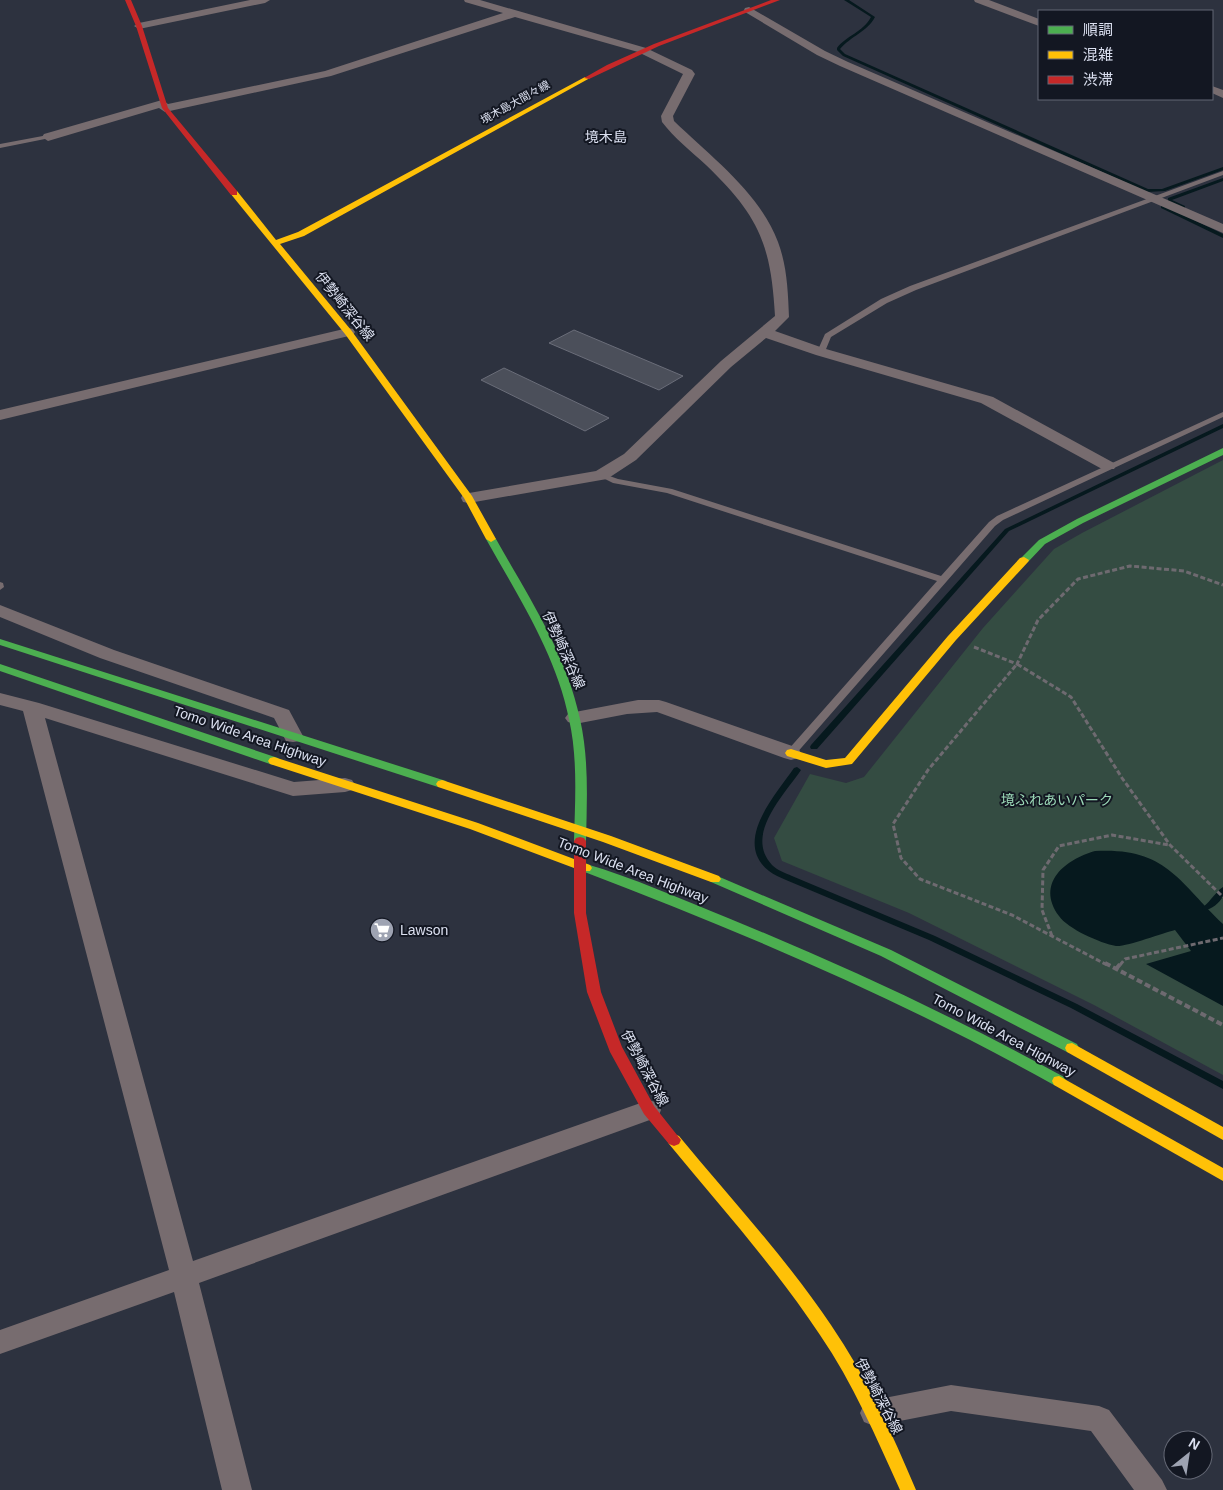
<svg xmlns="http://www.w3.org/2000/svg" width="1223" height="1490" viewBox="0 0 1223 1490" font-family="Arial,'Noto Sans JP',sans-serif">
<style>
.green{fill:#344c42}
.water{fill:#06191e}
.lines{fill:none;stroke-linecap:round;stroke-linejoin:round}
.stream{fill:#06191e;fill-rule:evenodd}
.building{fill:#4b4f5a;stroke:#6a6d79}
.path-far1{stroke:#6e6a70;stroke-width:3;stroke-dasharray:5 2.5;stroke-linecap:butt}
.path{stroke:#6e6a70;stroke-width:4;stroke-dasharray:6 3;stroke-linecap:butt}
.lane{fill:#776c6f;fill-rule:evenodd}
.street{fill:#776c6f;fill-rule:evenodd}
.fast{fill:#4caf50;fill-rule:evenodd}
.slow{fill:#ffc107;fill-rule:evenodd}
.jam{fill:#c62828;fill-rule:evenodd}
.labels{text-anchor:middle;stroke-width:4;stroke-linejoin:round;paint-order:stroke}
.far-street-label{font-size:11px;fill:#dbe0f0;stroke:#131722}
.far-quarter-label{font-size:14px;fill:#dbe0f0;stroke:#131722}
.street-label{font-size:14px;fill:#dbe0f0;stroke:#131722}
.park-label{font-size:14px;fill:#9ddbb9;stroke:#131722}
.poi-label{font-size:14px;fill:#dbe0f0;stroke:#131722;text-anchor:start}
</style>
<rect width="100%" height="100%" fill="#2d323f"/>
<polygon class="green" points="1223,460 1223,1075 1094,1005 909,913 782,861 774,838 810,774 846,783 864,777 983,628 1054,549 1082,533"/>
<path class="water" d="M1095,851C1166,847 1178,881 1223,924V1006L1146,964L1191,951L1175,930C1163,933 1126,947 1116,946C1100,943 1068,929 1059,916C1035,883 1066,859 1095,851Z"/>
<g class="lines">
<g class="stream">
<path d="M844,0H849L875,17C867,32 851,36 840,49L845,54L1148,189H1162L1223,167V170L1165,191L1147,192L843,56L837,50V48C846,36 863,32 871,17Z"/>
<polygon points="1223,178 1223,181 1172,200 1185,206 1185,208 1181,208 1168,201 1168,198"/>
<polygon points="1161,206 1165,206 1223,234 1223,238 1161,208"/>
<polygon points="1223,424 1223,428 1009,531 817,749 811,749 810,747 811,745 1005,529"/>
<path d="M797,767L801,770C784,795 744,835 772,865C777,870 785,873 792,876L935,936L1077,1004L1223,1081V1089L1071,1008L929,940L786,880C780,877 774,875 769,871C732,842 776,794 794,768Z"/>
<path d="M1223,887C1223,890 1223,893 1223,896C1220,903 1210,911 1203,910L1202,908C1205,905 1208,903 1211,899C1215,895 1218,890 1223,887Z"/>
</g>
</g>
<g class="building">
<polygon points="574,330 683,376 659,390 549,343"/>
<polygon points="504,368 609,418 585,431 481,380"/>
</g>
<g class="lines">
<g class="path-far1">
<polyline points="974,647 1017,664 1038,620 1078,579 1130,566 1184,571 1223,585"/>
<polyline points="1052,936 1042,910 1043,870 1059,846 1112,835 1169,845"/>
<polyline points="1107,965 1012,915 920,879 901,858 893,824 928,770 1017,664 1071,697 1122,778 1170,845 1223,897"/>
<polyline points="1120,965 1125,959 1223,938"/>
</g>
<g class="path">
<polyline points="1105,963 1223,1025"/>
<polyline points="1116,969 1121,963"/>
</g>
<g class="lane">
<polygon points="48,135 50,136 50,138 0,148 0,144"/>
<polygon points="1223,171 1223,175 916,290 887,303 831,337 824,354 821,354 817,352 825,334 881,299 910,286"/>
<polygon points="1223,412 1223,417 1003,520 995,526 795,755 787,755 786,753 787,751 937,581 667,493 613,483 597,475 601,473 618,479 672,489 941,576 989,522 997,516"/>
<polygon points="0,582 3,583 4,587 0,590"/>
</g>
<g class="street">
<polygon points="250,0 270,0 265,3 139,29 134,26 139,23"/>
<path d="M464,0H480L646,48L692,70L695,74L673,116L674,121C711,157 759,192 778,242C787,266 788,291 789,317L775,331L826,349L993,397L1114,463L1116,466L1114,469H1102L981,403L816,355L766,338L731,367L636,460L607,479L469,503L463,502L461,498L463,494L469,493L596,471L624,454L721,361L775,316C771,243 758,215 706,165C691,151 674,138 662,122L661,116L683,74L638,52L515,17L331,76L165,112L159,108L48,141L42,137L44,134L162,100L168,104L325,71L503,13L465,2Z"/>
<polygon points="974,0 989,0 1039,19 1039,26 975,2"/>
<polygon points="749,7 825,51 848,62 1223,224 1223,233 840,66 817,55 745,12 744,10 745,8"/>
<polygon points="1212,86 1223,90 1223,98 1212,93"/>
<polygon points="348,328 353,329 355,332 353,335 0,420 0,410"/>
<polygon points="0,605 114,650 289,710 303,736 300,741 293,742 286,741 274,718 100,658 0,617"/>
<polygon points="0,693 39,703 294,782 345,778 352,780 355,785 352,790 345,792 293,796 45,718 193,1261 649,1100 658,1103 661,1110 658,1117 199,1283 252,1490 222,1490 174,1292 0,1354 0,1330 169,1270 23,711 0,705"/>
<polygon points="638,700 659,700 666,702 798,748 801,753 798,758 791,760 784,758 657,712 627,714 575,724 568,722 565,718 568,714 575,712"/>
<polygon points="951,1385 1099,1406 1109,1410 1162,1480 1167,1490 1134,1490 1091,1431 951,1411 874,1426 864,1422 860,1413 864,1404 874,1400"/>
</g>
<g class="fast">
<polygon points="1223,448 1223,455 1083,523 1045,544 1028,562 1020,562 1019,560 1039,540 1077,519"/>
<path d="M491,536L496,539C528,596 566,653 580,719C589,759 587,800 586,841L584,844H576L574,841C575,801 578,759 569,719C556,654 518,596 486,539Z"/>
<polygon points="0,639 446,781 448,784 446,787 438,787 0,645"/>
<polygon points="0,664 278,758 280,761 274,765 270,764 0,671"/>
<path d="M586,864C632,877 683,900 728,918C843,965 955,1017 1064,1077L1066,1081L1064,1085L1059,1086L1054,1085C902,1000 745,933 582,871L580,868L582,865Z"/>
<polygon points="715,875 891,950 1077,1044 1079,1048 1077,1052 1072,1053 1067,1052 881,956 711,882 709,879 711,876"/>
</g>
<g class="slow">
<polygon points="585,77 590,78 304,236 280,244 351,330 472,496 496,539 491,542 486,539 464,498 345,334 230,193 237,191 276,240 298,232"/>
<polygon points="1024,557 1029,560 1028,562 956,640 852,764 826,768 787,756 785,753 787,750 791,749 826,760 845,758 948,636 1020,558"/>
<polygon points="274,757 478,823 590,865 592,868 590,871 582,871 470,829 270,764 268,761 270,758"/>
<polygon points="442,780 611,836 719,876 721,879 719,882 711,882 603,842 438,787 436,784 438,781"/>
<polygon points="1072,1043 1223,1127 1223,1140 1067,1052 1065,1048 1067,1044"/>
<polygon points="1059,1076 1223,1168 1223,1181 1054,1085 1052,1081 1054,1077"/>
<path d="M674,1134L679,1136C730,1198 786,1258 831,1325C866,1376 892,1433 916,1490H900C876,1437 853,1383 820,1335C775,1267 720,1206 669,1144L667,1140L669,1136Z"/>
</g>
<g class="jam">
<polygon points="125,0 131,0 142,26 168,108 237,191 237,195 231,195 162,108 136,26"/>
<polygon points="771,0 780,0 659,46 589,79 584,78 607,65 654,44"/>
<polygon points="580,837 584,838 586,841 586,913 601,992 622,1047 654,1106 681,1140 679,1144 674,1146 669,1144 644,1114 610,1052 587,992 574,913 574,841 576,838"/>
</g>
</g>
<defs>
<g id="supermarket-disc" transform="scale(1.25)"><circle r="9.5" fill="#9ea3b2" stroke="#131722"/><path d="M-6-5.5h2.5l.6 2H6L4.5 2H-2.5L-4.4-4H-6ZM-1.5 3.2a1.3 1.3 0 1 0 .1 0ZM3 3.2a1.3 1.3 0 1 0 .1 0Z" fill="#fff"/></g>
</defs>
<g fill-rule="evenodd">
<use href="#supermarket-disc" x="382" y="930"/>
</g>
<g class="labels">
<g class="far-street-label">
<text transform="translate(515 102) rotate(-29)" y="4">境木島大間々線</text>
</g>
<g class="far-quarter-label">
<text x="606" y="142">境木島</text>
</g>
<g class="street-label">
<text transform="translate(345 306) rotate(51)" y="5">伊勢崎深谷線</text>
<text transform="translate(564 650) rotate(66)" y="5">伊勢崎深谷線</text>
<text transform="translate(250 736) rotate(19)" y="5">Tomo Wide Area Highway</text>
<text transform="translate(633 870) rotate(21)" y="5">Tomo Wide Area Highway</text>
<text transform="translate(1004 1035) rotate(28)" y="5">Tomo Wide Area Highway</text>
<text transform="translate(645 1068) rotate(62)" y="5">伊勢崎深谷線</text>
<text transform="translate(879 1396) rotate(62)" y="5">伊勢崎深谷線</text>
</g>
<g class="park-label">
<text x="1057" y="805">境ふれあいパーク</text>
</g>
<g class="poi-label">
<text x="400" y="935">Lawson</text>
</g>
</g>
<rect x="1038" y="10" width="175" height="90" fill="#131722" stroke="#636774"/>
<rect x="1048" y="26" width="25" height="8" fill="#4caf50" stroke="#636774"/>
<text x="1083" y="35" font-size="15" fill="#dbe0f0">順調</text>
<rect x="1048" y="51" width="25" height="8" fill="#ffc107" stroke="#636774"/>
<text x="1083" y="60" font-size="15" fill="#dbe0f0">混雑</text>
<rect x="1048" y="76" width="25" height="8" fill="#c62828" stroke="#636774"/>
<text x="1083" y="85" font-size="15" fill="#dbe0f0">渋滞</text>
<g transform="translate(1188 1455) rotate(30)"><circle r="24" fill="#131722" stroke="#636774"/>
<path d="M0-4L9 19L0 12L-9 19Z" fill="#9ea3b2"/>
<text y="-8" font-size="14" font-weight="bold" text-anchor="middle" fill="#dbe0f0">N</text>
</g>
</svg>
